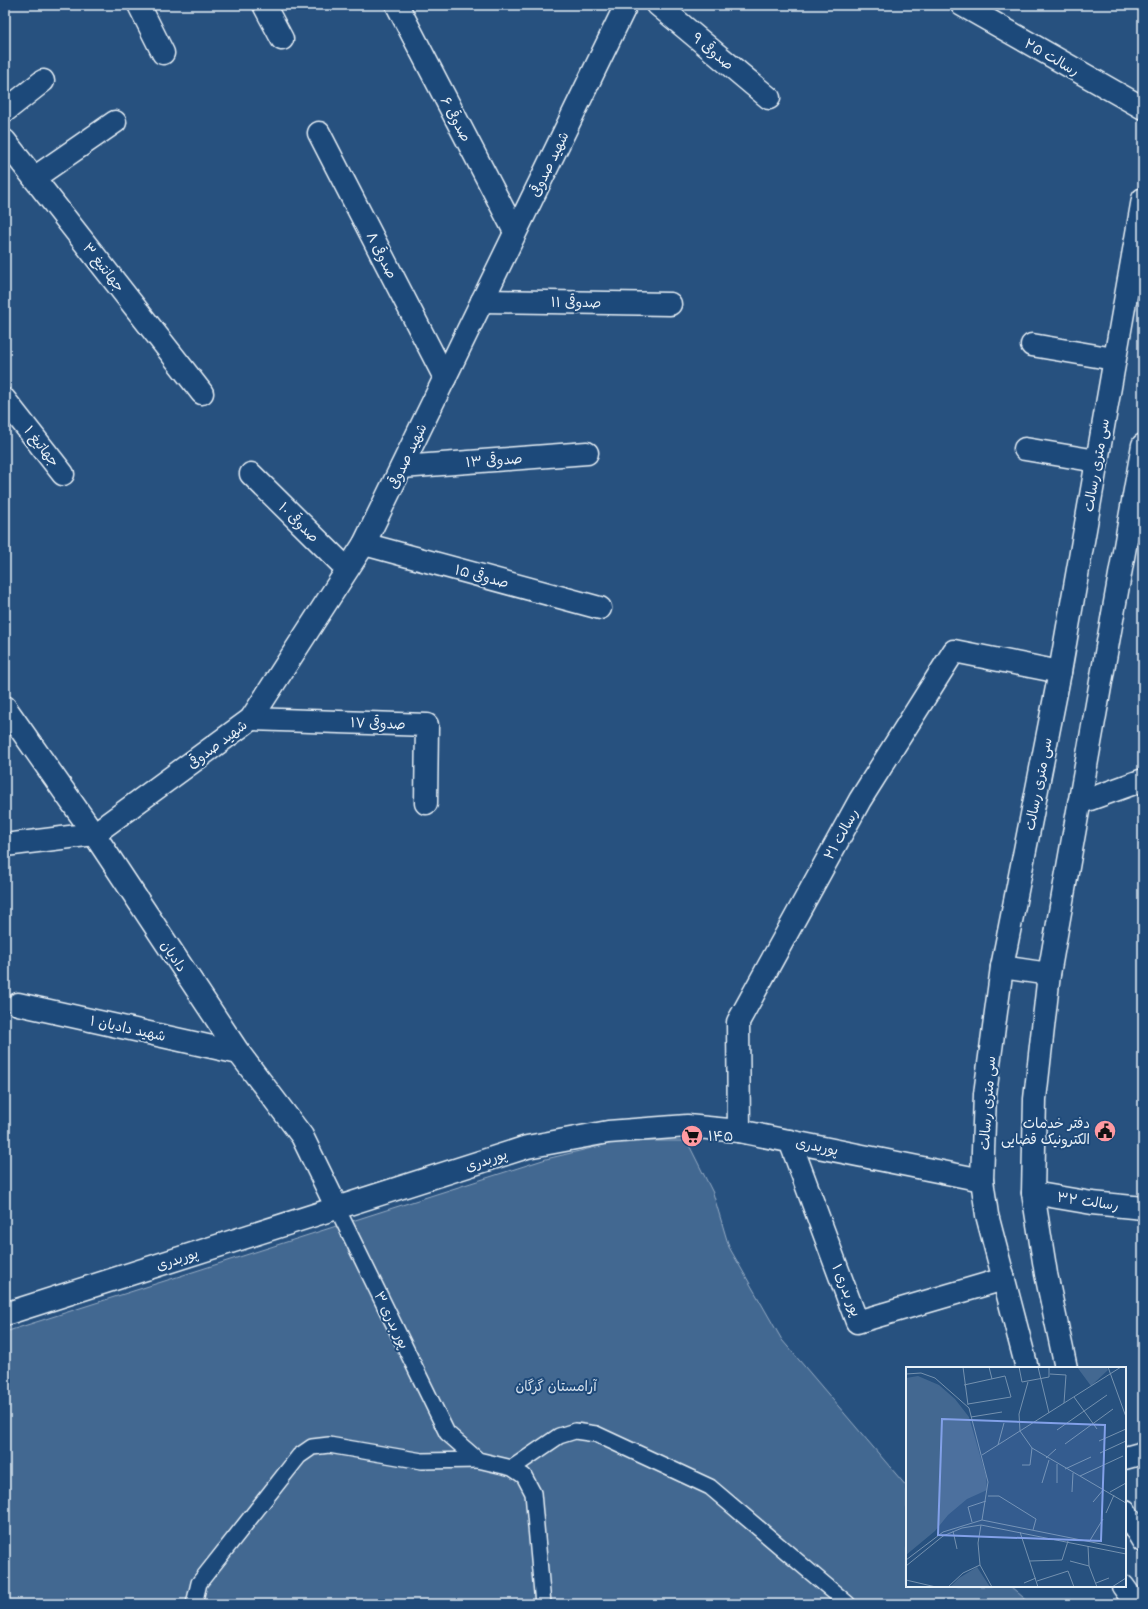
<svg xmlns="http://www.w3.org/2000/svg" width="1148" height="1609" viewBox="0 0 1148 1609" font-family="'Balsamiq Sans','Playpen Sans Arabic',sans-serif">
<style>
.green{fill:#436891;stroke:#96acc4}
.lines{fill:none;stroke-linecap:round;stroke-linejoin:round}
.service-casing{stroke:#e8f1f8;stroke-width:18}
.minor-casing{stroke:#e8f1f8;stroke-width:25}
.secondary-casing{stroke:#e8f1f8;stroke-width:25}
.primary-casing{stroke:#e8f1f8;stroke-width:25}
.service{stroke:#1f4a7a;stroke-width:15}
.minor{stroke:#1f4a7a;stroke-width:22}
.secondary{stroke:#1f4a7a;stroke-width:22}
.primary{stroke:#1f4a7a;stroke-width:22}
.labels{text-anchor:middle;stroke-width:4;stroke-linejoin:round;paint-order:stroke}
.street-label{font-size:14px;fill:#e8f1f8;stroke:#1f4a7a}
.poi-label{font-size:14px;fill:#e8f1f8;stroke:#1f4a7a;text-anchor:end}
.park-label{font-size:14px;fill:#d8e3ee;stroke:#1f4a7a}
.inset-road{fill:none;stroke:#7491af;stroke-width:1}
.view{fill:#82a0e8;fill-opacity:0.15;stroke:#82a0e8;stroke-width:2}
.inset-edge{fill:none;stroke:#e8f1f8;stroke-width:2}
</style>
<rect width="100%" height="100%" fill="#27517f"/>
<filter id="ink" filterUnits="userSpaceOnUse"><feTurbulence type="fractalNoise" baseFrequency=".025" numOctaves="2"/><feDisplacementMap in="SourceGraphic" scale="8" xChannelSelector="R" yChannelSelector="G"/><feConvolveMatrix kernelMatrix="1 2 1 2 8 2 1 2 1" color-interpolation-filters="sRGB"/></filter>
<g filter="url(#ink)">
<polygon class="green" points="621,1141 687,1141 713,1193 729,1247 782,1340 907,1487 907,1586 1010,1586 1031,1604 5,1604 5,1332 546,1159"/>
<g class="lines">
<g class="service-casing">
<g id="service">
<polyline points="337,1208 447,1433 478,1460 512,1468 524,1476 533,1493 543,1604"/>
<polyline points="512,1468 559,1436 575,1431 596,1434 710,1487 848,1604"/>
<polyline points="194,1604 199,1583 299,1456 312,1447 329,1445 422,1461 478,1460"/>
</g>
</g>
<g class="minor-casing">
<g id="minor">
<polyline points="139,5 163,53"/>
<polyline points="264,5 282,39"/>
<polyline points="397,5 515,232"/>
<polyline points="658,5 769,98"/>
<polyline points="962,5 1143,108"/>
<polyline points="5,111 43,81"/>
<polyline points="319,133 445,378"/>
<polyline points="5,141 202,393"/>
<polyline points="34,178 115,122"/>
<polyline points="482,301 670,304"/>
<polyline points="1032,345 1114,359"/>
<polyline points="5,400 63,474"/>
<polyline points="1025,449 1097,461"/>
<polyline points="402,467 587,453"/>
<polyline points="251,474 347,569"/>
<polyline points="364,544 600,608"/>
<polyline points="5,707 94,834 239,1053 302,1136 337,1208"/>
<polyline points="251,719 427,725 426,803"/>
<polyline points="1079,803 1143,780"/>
<polyline points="5,845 94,834 251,719 364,544 626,5"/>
<polyline points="18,1004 239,1053"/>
<polyline points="739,1131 738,1022 860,800 954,651 1060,672"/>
<polyline points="790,1141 857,1322 1004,1279"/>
<polyline points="1033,1193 1092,1203 1143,1208"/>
<polyline points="1125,1458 1143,1453"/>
</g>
</g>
<g class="secondary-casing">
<polyline id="secondary" points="5,1314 527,1147 608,1132 687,1126 739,1131 982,1180"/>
</g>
<g class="primary-casing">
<g id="primary">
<polyline points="1002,967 1049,974"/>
<polyline points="1027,1368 987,1215 982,1180 985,1094 1002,967 1060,672 1143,199"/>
<polyline points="1066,1368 1046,1274 1033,1193 1035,1099 1049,974 1143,445"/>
<polyline points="1125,1511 1143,1541"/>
<polyline points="1123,1586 1136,1604"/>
</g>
</g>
<use href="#service" class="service"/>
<use href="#minor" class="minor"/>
<use href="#secondary" class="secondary"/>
<use href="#primary" class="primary"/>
</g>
</g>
<defs>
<g id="civic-disc" transform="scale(1.15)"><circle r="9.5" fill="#ff9aa2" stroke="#1f4a7a"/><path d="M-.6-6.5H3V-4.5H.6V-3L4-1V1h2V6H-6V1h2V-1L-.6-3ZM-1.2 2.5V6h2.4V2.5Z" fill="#111"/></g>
<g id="supermarket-disc" transform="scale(1.15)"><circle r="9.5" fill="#ff9aa2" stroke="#1f4a7a"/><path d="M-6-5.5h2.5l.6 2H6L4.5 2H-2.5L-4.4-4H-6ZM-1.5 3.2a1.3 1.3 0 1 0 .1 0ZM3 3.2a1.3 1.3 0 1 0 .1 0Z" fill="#111"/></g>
</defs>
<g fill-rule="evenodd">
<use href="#civic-disc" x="1105" y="1131"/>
<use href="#supermarket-disc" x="692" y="1136"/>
</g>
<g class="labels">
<g class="street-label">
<text transform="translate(713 51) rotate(40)" y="5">۹ صدوقی</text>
<text transform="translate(1052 57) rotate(30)" y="5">۲۵ رسالت</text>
<text transform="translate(456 119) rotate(62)" y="5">صدوقی ۶</text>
<text transform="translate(549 164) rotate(-64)" y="5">شهید صدوقی</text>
<text transform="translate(382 255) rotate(63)" y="5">۸ صدوقی</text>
<text transform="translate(104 267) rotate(52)" y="5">جهانتیغ ۳</text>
<text transform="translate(576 302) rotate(1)" y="5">۱۱ صدوقی</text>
<text transform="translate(42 446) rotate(52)" y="5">جهاتیغ ۱</text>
<text transform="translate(407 456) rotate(-64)" y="5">شهید صدوقی</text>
<text transform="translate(494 460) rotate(-4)" y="5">۱۳ صدوقی</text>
<text transform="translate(1096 465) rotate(-80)" y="5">سی متری رسالت</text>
<text transform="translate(299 522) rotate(45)" y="5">۱۰ صدوقی</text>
<text transform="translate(482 576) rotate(15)" y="5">۱۵ صدوقی</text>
<text transform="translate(378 723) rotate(2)" y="5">۱۷ صدوقی</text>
<text transform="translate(217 744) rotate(-37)" y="5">شهید صدوقی</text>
<text transform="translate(1038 784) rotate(-79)" y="5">سی متری رسالت</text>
<text transform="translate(841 834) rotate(-61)" y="5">۲۱ رسالت</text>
<text transform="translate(174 956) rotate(56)" y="5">دادیان</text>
<text transform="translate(128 1028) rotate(12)" y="5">۱ شهید دادیان</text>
<text transform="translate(987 1103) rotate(-86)" y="5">سی متری رسالت</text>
<text transform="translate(817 1146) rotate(11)" y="5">پوربدری</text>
<text transform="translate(486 1160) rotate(-18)" y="5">پوربدری</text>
<text transform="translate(1088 1201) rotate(8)" y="5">۳۲ رسالت</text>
<text transform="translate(177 1259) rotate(-18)" y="5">پوربدری</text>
<text transform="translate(847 1290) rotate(68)" y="5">پور بدری ۱</text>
<text transform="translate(392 1320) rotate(64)" y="5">پور بدری ۳</text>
</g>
<g class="poi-label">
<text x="1090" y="1128">دفتر خدمات<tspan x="1090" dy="16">الکترونیک قضایی</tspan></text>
<text x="708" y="1141" text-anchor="start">۱۴۵</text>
</g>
<g class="park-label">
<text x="556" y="1391">آرامستان گرگان</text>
</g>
</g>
<g transform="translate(906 1367)">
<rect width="220" height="220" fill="#27517f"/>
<path d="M171,0H201L202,3L185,19ZM12,9L33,18L49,32L63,50L80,109L81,123L61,132L42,148L29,164L0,188V11ZM71,200L84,220H44L53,211Z" fill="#436891"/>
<path class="inset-road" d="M57,0L62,38M83,0L86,12M113,0L116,15L143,10V0M132,0L143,46M202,0L220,50M0,7L15,6L29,11L63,41L82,115L76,153M144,7L160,8L158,36M122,15L113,47L114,64L126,81L220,136M58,18L99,9L105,30L62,37M168,30L191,62M65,50L96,45M151,63L201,28M193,74L220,62M159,77L207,42M92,78L98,56M194,86L220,74M76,88L215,0M140,91L150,82M151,97V116M116,98H124L126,81M159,102L185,90M174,109L217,89M136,116L143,93M166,125L167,106M204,125L220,116M82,129H93L130,152L127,163M187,135L198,122M200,146L208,128M66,155L62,140L80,134M75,158L72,176L74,198L86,220M47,164L51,182M114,165L132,220M183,175L197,152M182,179L183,199L191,220M0,193L37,165L76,153L220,182M124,194L156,193L162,174M164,194L183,199M0,199L37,169L56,161L75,158L220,187M0,213L30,220M131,214L162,204L168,220M118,216L130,211M190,216L203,211M42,220L57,206L74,198M206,220L220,211"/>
<path class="view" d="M36,52L199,58L195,174L32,168Z"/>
<rect width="220" height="220" class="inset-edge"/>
</g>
<rect width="1148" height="1609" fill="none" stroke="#1f4a7a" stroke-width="20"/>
<rect x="10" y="10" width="1128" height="1589" fill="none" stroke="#e8f1f8" stroke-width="1.5" filter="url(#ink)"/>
</svg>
